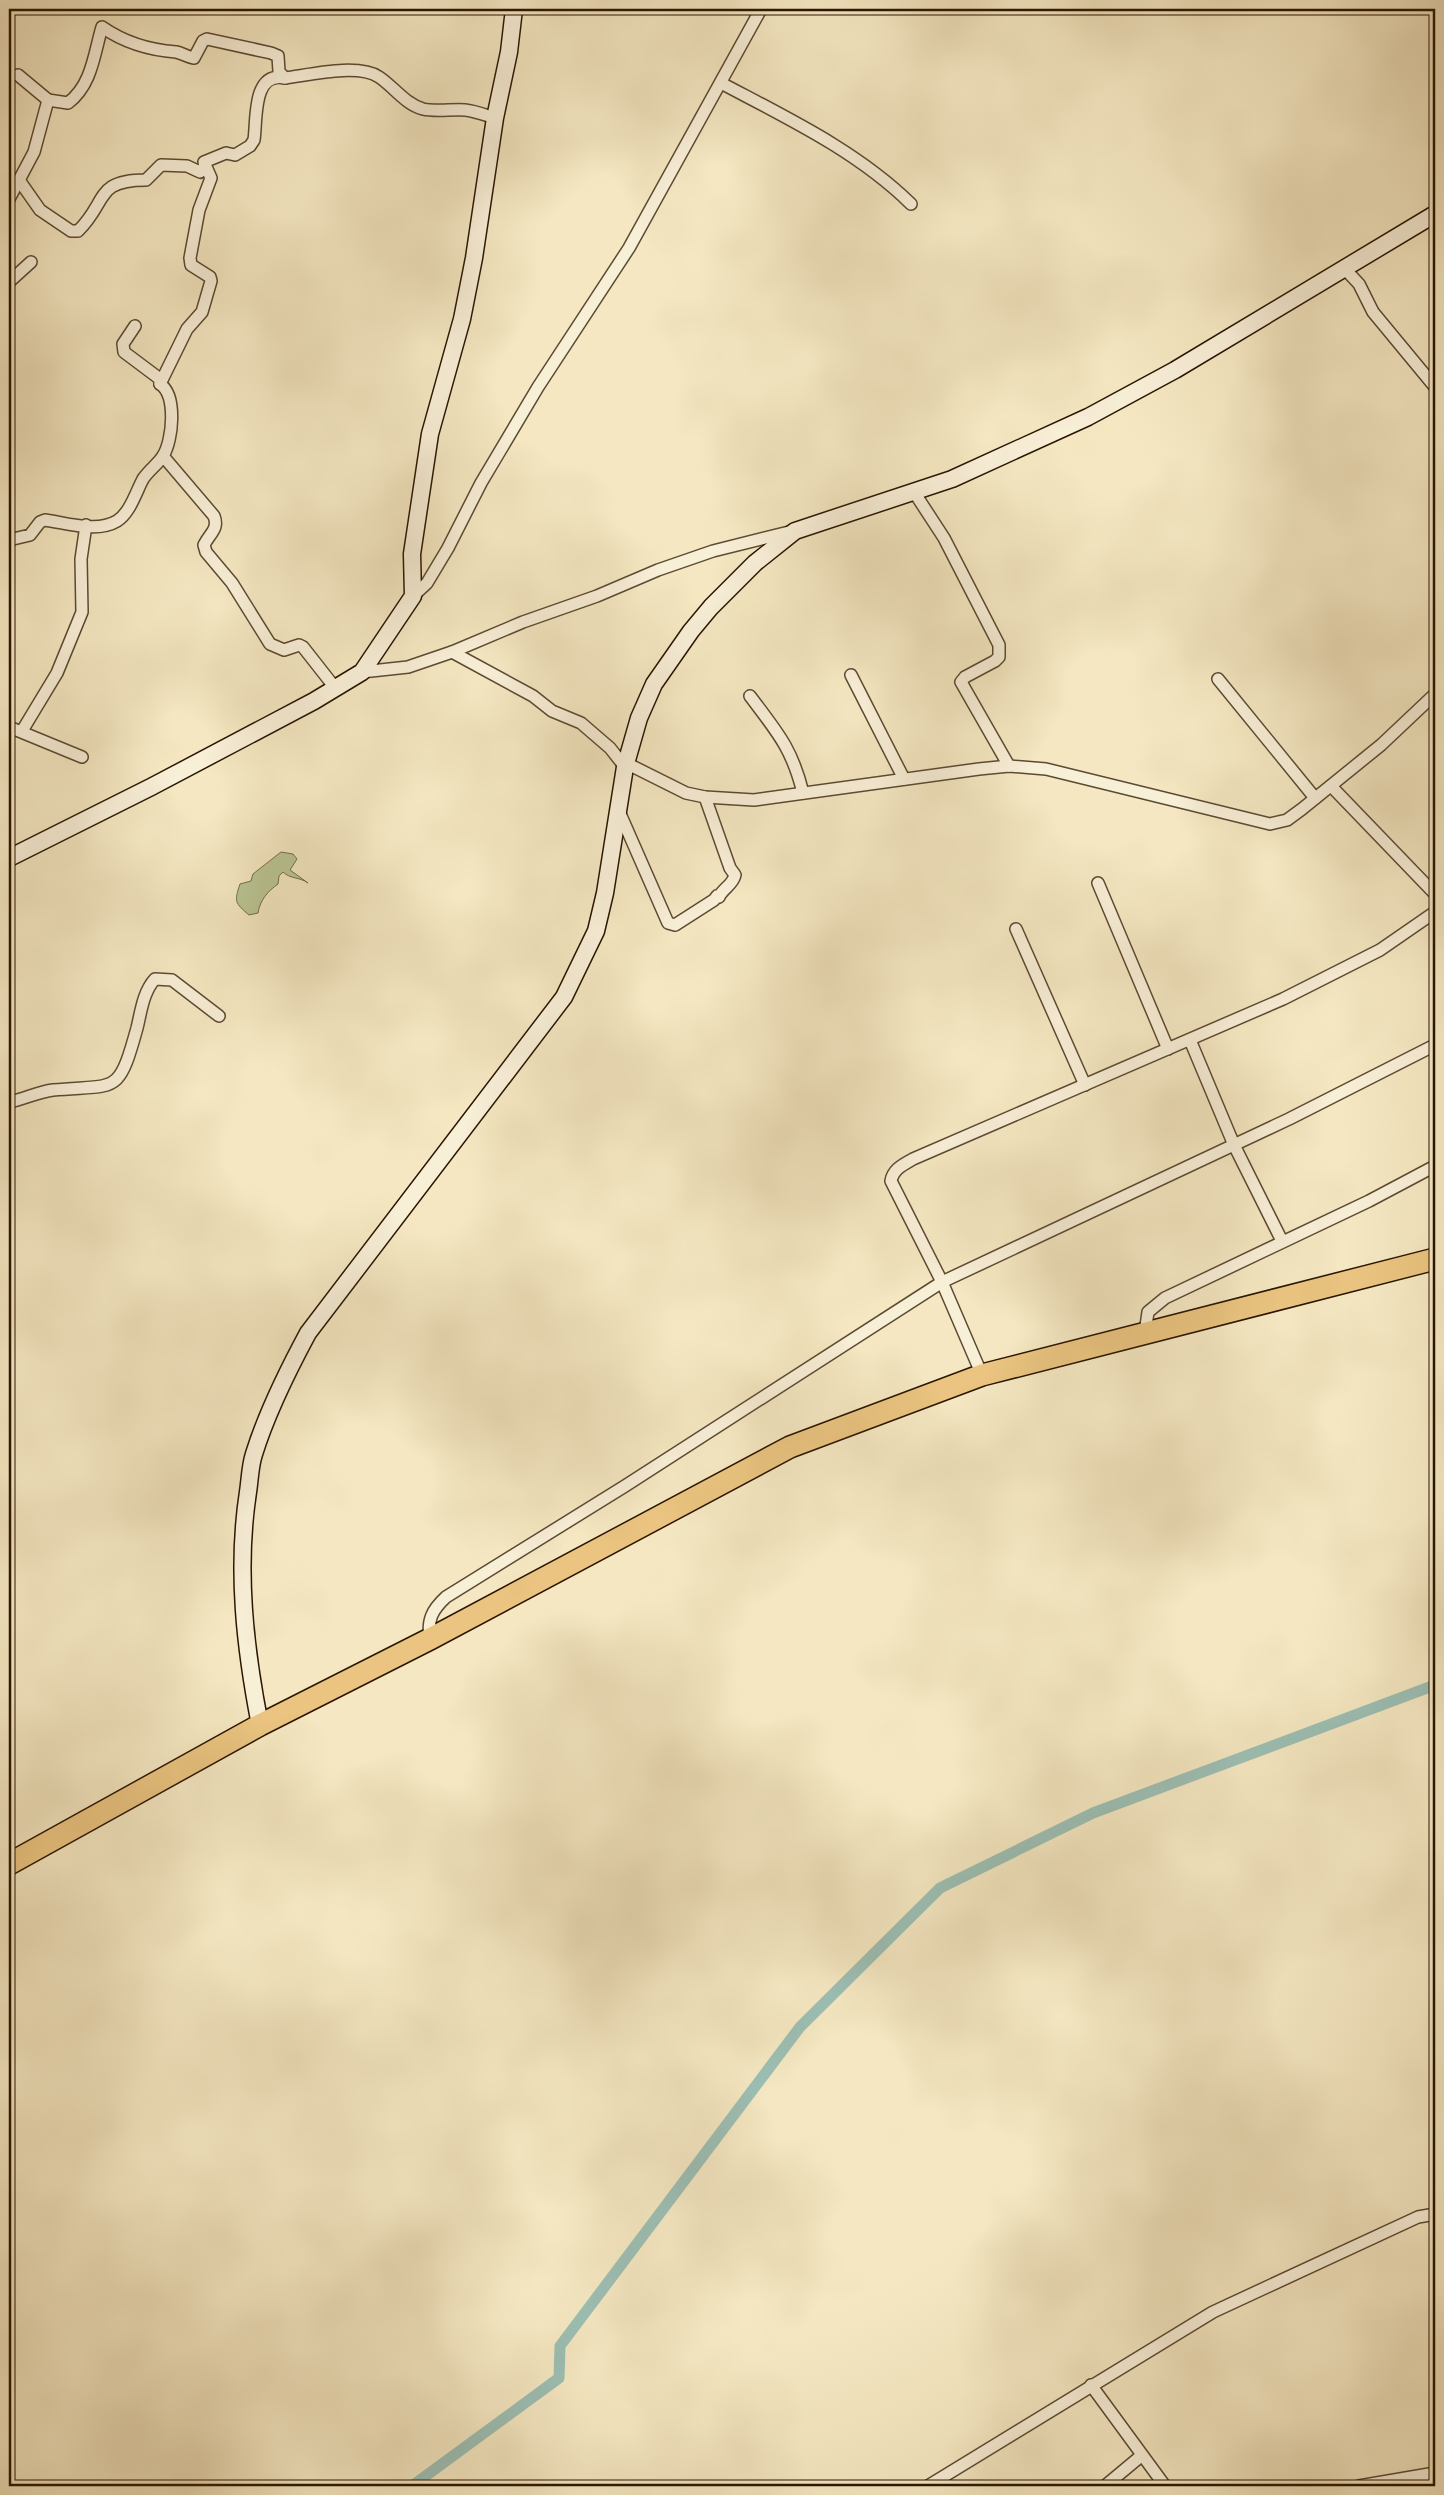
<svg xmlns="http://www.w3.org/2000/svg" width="1444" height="2495" viewBox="0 0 1444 2495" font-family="'IM FELL Great Primer',serif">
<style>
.green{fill:#bac594;stroke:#726d4b}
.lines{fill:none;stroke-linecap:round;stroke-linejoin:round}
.canal{stroke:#9cbfb4;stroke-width:11}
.street-casing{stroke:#5c4a32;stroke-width:14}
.secondary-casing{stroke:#2a1502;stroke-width:19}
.highway-casing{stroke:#2a1502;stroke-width:24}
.street{stroke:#f8efd7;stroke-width:11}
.secondary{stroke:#f8efd7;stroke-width:16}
.highway{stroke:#eac480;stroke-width:21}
</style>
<rect width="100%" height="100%" fill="#f4e7c1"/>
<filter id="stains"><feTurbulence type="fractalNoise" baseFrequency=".004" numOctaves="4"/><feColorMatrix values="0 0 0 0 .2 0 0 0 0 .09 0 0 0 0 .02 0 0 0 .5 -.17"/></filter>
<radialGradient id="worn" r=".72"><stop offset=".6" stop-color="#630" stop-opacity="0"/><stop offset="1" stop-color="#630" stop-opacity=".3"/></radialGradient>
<path class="green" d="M281,852L293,854L297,859L290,870L308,883C300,877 290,879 283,872L279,876L278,884C268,891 260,900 258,913L249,915C235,903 234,902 240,884L251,881L253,874Z"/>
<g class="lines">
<polyline class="canal" points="412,2486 559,2378 560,2346 800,2027 940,1888 1093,1813 1435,1685"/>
<g class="street-casing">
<g id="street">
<path d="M721,83C787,118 857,151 911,204"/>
<path d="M48,100L68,103C92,85 94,54 102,27C125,43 149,50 176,52C182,53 187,57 194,58L203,41L207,39L271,53L278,56L279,72L285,78"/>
<path d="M19,180L40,210L71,231H78C108,202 94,180 146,180L161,165L187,166L200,172L205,166"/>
<polyline points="9,199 34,152 48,100 18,75"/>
<polyline points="1344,268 1359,284 1373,312 1435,387"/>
<polyline points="9,282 31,262"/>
<path d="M160,384L187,329L202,312L211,281L210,277L191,265L190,258L199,210L211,178L204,162L226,153L235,155L250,146L254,140C257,120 252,71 285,78C309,75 358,63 379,77C394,87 405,104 423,109C435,112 452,109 465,110C475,111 485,115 495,118"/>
<path d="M163,456L214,516C219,529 210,533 204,545L206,552L232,583L270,644L284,650L299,645L303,647L336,689"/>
<polyline points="914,492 944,538 999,645 999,657 995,661 965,677 961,682 1009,766"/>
<path d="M9,540L30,535L40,522L45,520C67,523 97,533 117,521C130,513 136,492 143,479C149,470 158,464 163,456C173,440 177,395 160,384V379L124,352L123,344L135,326"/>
<polyline points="413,596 427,583 448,548 481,483 538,387 629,248 761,9"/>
<polyline points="452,652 533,696 552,711 581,723 610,748 625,767"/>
<polyline points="362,672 408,667 452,652 523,622 597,596 658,570 713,551 793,531"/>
<polyline points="851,675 904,779"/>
<polyline points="1218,679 1315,798"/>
<path d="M750,696C777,732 792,748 803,793"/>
<polyline points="9,727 82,757"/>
<polyline points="22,731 57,673 82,612 81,559 86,525"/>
<polyline points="626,763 686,793 705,797 754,800 979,769 1009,766 1046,769 1270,824 1287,820 1302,809 1381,745 1435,694"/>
<polyline points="1331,786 1435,894"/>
<path d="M618,809L668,923L675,925L714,900L717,896L719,897C722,889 733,885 735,875L730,868L705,797"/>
<polyline points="1098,883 1168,1049"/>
<polyline points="1016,929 1085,1085"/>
<polyline points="1190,1040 1234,1145 1282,1241"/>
<path d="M9,1102C24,1099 38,1092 53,1090C117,1084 118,1097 137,1028C141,1012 143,992 155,979L172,980L219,1016"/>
<polyline points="1145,1333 1148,1312 1165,1298 1369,1201 1435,1166"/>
<path d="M982,1375L942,1282L891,1181C893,1169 903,1165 913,1159L1283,999L1380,950L1435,912"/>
<path d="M430,1639C427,1620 432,1610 446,1597L625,1486L942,1282L1289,1119L1435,1045"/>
<polyline points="1091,2385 1165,2486"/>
<polyline points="928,2486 1213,2312 1418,2217 1435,2214"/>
<polyline points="1105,2486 1141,2456"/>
<polyline points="1359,2486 1435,2473"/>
</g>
</g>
<g class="secondary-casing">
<g id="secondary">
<polyline points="9,858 151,787 314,701 362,672 413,596 412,554 430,434 462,319 474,258 495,118 509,52 514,9"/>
<path d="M260,1725C245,1648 236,1570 248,1492C250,1479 250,1466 254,1454C267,1412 287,1372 308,1333L564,997L596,931L605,893L625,767L639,718L654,684L691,631L711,607L755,563L795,531L952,479L1088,417L1175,370L1435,214"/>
</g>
</g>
<g class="highway-casing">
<polyline id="highway" points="9,1864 260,1725 430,1639 790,1447 982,1375 1435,1259"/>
</g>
<use href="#street" class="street"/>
<use href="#secondary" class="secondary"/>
<use href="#highway" class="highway"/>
</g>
<rect width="1444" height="2495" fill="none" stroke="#f4e7c1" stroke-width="30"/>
<rect x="10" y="10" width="1424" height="2475" fill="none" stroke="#2a1502" stroke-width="2.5"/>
<rect x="15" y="15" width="1414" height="2465" fill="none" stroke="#2a1502"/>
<rect width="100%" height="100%" filter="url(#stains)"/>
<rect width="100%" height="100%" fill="url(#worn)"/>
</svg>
